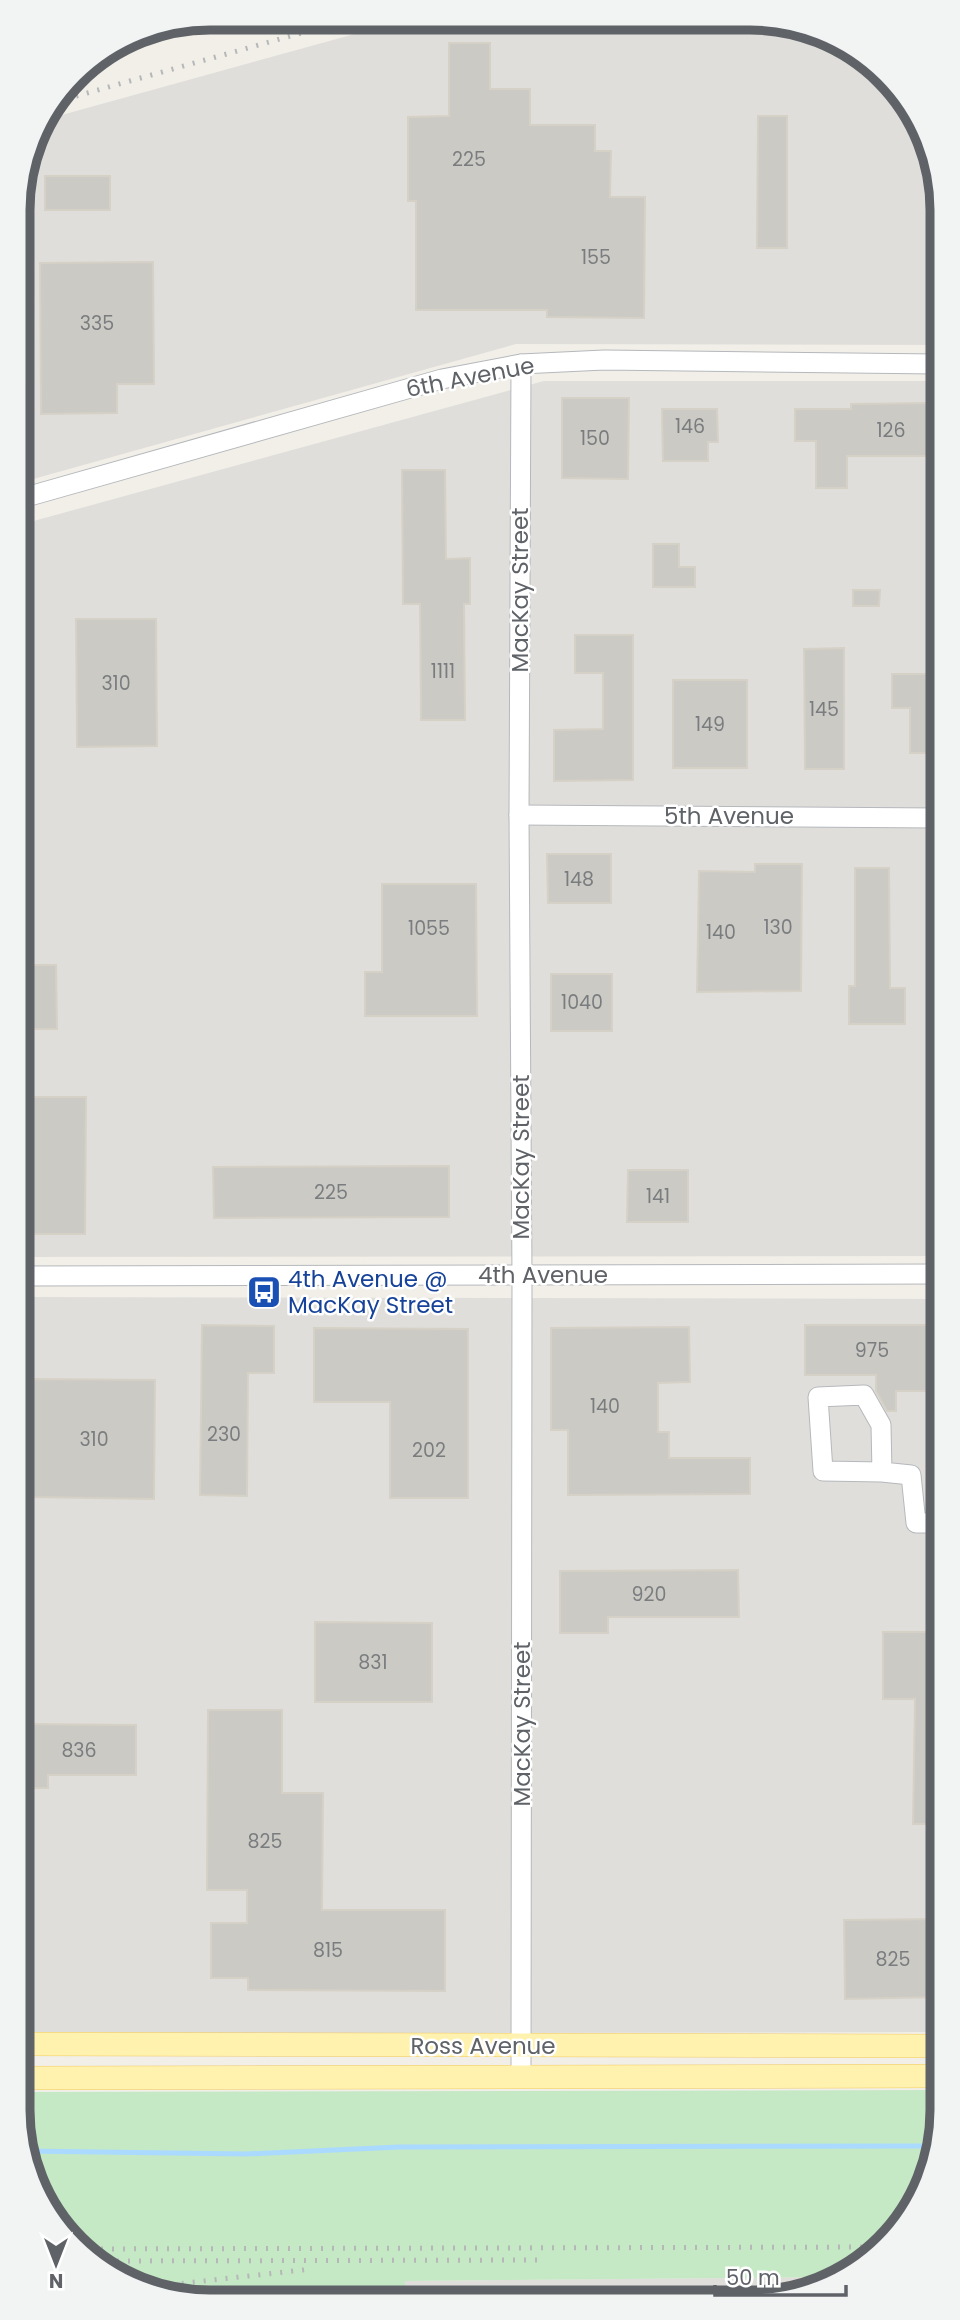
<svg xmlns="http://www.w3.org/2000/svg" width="960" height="2320" viewBox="0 0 960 2320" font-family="Poppins,sans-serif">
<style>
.industrial{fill:#e0deda}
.green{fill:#c5e8c5}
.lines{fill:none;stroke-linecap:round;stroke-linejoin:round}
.stream{stroke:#aadaff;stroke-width:5}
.building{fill:#cccac5;stroke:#d6d1c6;stroke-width:2}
.minor-casing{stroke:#b5b8bc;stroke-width:21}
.major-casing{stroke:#f2c960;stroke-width:24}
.minor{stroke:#fff;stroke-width:19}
.major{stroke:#fff2af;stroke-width:23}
.rail{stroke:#b6b7b8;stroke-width:5;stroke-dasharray:2 9;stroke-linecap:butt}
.labels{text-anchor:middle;stroke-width:5;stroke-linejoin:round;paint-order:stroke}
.number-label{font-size:19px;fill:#7a7d7f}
.street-label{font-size:23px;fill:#5f6368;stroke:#fff}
.transit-label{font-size:23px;fill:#164399;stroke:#fff;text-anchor:start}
.rim{fill:none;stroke:#5f6368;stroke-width:9}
</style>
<rect width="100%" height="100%" fill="#f1efe8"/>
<g class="industrial">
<polygon points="409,19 787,21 886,74 936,160 937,345 516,344 19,483 18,197 40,121"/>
<polygon points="544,381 937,381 939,1256 21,1257 19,525"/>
<polygon points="21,1297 940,1299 942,2032 24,2034"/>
<polygon points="841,2277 800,2296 405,2298 405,2281"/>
</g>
<polygon class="green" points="942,2090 942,2122 903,2228 857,2270 841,2277 405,2281 405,2298 173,2299 83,2255 24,2160 24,2092"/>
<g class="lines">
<polyline class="stream" points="24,2151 246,2154 399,2147 933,2146"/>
</g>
<g class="building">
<polygon points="449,43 490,43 490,89 530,89 530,125 595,125 595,151 611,151 610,197 645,197 644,318 547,317 547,310 416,310 416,201 408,201 408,117 449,116"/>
<polygon points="758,116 787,116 787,248 757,248"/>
<rect x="45" y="176" width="65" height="34"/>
<polygon points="153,262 154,384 117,384 117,413 41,414 40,263"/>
<polygon points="562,398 629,398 628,479 562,478"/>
<polygon points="930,403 930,456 847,456 847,488 816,488 816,441 795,441 795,409 851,409 851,404"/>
<polygon points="662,409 717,409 718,442 708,442 708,461 663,461"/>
<polygon points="402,470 445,470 446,559 470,558 470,604 464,604 465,720 421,720 420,604 403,604"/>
<polygon points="653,544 679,544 679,567 695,567 695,587 653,587"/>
<polygon points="853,590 880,590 879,606 853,606"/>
<polygon points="76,619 156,619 157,746 77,747"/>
<polygon points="575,635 633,635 633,780 554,781 554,730 603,729 603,673 575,673"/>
<polygon points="844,648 844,769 805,769 804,649"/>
<polygon points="892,674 938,674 938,753 910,753 910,708 892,708"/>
<rect x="673" y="680" width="74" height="88"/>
<polygon points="547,854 611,854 611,903 548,903"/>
<polygon points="755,864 802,864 801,991 697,992 699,871 755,872"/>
<polygon points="855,868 889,868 890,988 905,988 905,1024 849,1024 849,986 855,986"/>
<polygon points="382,884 476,884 477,1016 365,1016 365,972 382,972"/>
<polygon points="20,965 56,965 57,1029 20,1029"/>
<rect x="551" y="974" width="61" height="57"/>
<polygon points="21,1097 86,1097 85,1234 21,1234"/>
<polygon points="449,1166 449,1217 214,1218 213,1167"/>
<polygon points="628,1170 688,1170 688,1222 627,1222"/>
<polygon points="202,1325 274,1326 274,1373 248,1373 247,1496 200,1495"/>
<polygon points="805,1325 940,1325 940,1391 896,1391 896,1411 887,1411 876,1391 876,1375 805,1375"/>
<polygon points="689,1327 690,1382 658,1383 658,1432 669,1432 669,1458 750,1458 750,1494 568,1495 568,1430 551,1430 551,1328"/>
<polygon points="314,1328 468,1329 468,1498 390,1498 390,1402 314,1402"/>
<polygon points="33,1379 155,1380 154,1499 32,1497"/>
<polygon points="738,1570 739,1617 608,1617 608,1633 560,1633 560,1571"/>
<polygon points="315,1622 432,1623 432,1702 315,1702"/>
<polygon points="883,1632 941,1632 941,1824 913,1824 915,1699 883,1699"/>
<polygon points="208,1710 282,1710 282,1793 323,1793 322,1910 445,1910 445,1991 248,1990 248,1978 211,1978 211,1923 247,1923 247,1890 207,1890"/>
<polygon points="23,1724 136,1725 136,1775 48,1775 48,1788 23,1788"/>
<polygon points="941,1919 942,1997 845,1999 844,1920"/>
</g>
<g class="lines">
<g class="minor-casing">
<g id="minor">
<polyline points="521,364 519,815 522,1275 521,2077"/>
<polyline points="19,499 442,379 521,364 604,360 937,364"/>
<polyline points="519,815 938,818"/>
<polyline points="21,1276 939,1274"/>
<polyline points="882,1472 881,1425 864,1395 818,1397 823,1471 882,1472 911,1475 916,1523 940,1523"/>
</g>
</g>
<g class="major-casing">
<g id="major">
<polyline points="24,2044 942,2046"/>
<polyline points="24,2078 942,2076"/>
</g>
</g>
<use href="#minor" class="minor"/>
<use href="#major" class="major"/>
<g class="rail">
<polyline points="55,102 355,18"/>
<polyline points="79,2249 881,2247"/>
<polyline points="95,2261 544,2260"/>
<polyline points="149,2287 312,2269"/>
</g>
</g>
<defs>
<g id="bus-square" transform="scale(1.75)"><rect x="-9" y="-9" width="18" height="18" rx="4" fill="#1a4fb4" stroke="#fff"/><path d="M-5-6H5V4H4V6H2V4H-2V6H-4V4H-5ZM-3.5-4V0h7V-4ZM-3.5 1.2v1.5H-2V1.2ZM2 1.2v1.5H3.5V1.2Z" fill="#fff"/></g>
</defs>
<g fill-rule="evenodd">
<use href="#bus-square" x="264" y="1292"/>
</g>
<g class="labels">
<g class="number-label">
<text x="469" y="166">225</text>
<text x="596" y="264">155</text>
<text x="97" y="330">335</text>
<text x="690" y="433">146</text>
<text x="891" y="437">126</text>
<text x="595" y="445">150</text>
<text x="443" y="678">1111</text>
<text x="116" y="690">310</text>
<text x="824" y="716">145</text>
<text x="710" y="731">149</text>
<text x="579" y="886">148</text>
<text x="778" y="934">130</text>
<text x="429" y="935">1055</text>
<text x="721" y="939">140</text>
<text x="582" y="1009">1040</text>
<text x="331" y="1199">225</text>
<text x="658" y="1203">141</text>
<text x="872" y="1357">975</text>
<text x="605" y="1413">140</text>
<text x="224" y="1441">230</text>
<text x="94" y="1446">310</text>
<text x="429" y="1457">202</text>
<text x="649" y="1601">920</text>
<text x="373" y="1669">831</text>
<text x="79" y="1757">836</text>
<text x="265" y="1848">825</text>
<text x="328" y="1957">815</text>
<text x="893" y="1966">825</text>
</g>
<g class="street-label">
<text transform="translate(470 377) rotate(-11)" y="8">6th Avenue</text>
<text transform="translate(520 590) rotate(-90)" y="8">MacKay Street</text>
<text x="729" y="824">5th Avenue</text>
<text transform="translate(521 1157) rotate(-90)" y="8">MacKay Street</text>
<text x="543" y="1283">4th Avenue</text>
<text transform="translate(522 1724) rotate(-90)" y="8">MacKay Street</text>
<text x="483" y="2054">Ross Avenue</text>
</g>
<g class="transit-label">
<text x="288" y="1287">4th Avenue @<tspan x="288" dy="26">MacKay Street</tspan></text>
</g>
</g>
<path d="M0 0H960V2320H0ZM210 30H750A180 180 0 0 1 930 210V2110A180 180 0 0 1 750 2290H210A180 180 0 0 1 30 2110V210A180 180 0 0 1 210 30Z" fill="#f2f3f3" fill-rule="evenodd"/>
<path class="rim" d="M210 30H750A180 180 0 0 1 930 210V2110A180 180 0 0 1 750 2290H210A180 180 0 0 1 30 2110V210A180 180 0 0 1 210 30Z"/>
<g transform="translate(56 2264) rotate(180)" stroke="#ffffff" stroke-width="5" paint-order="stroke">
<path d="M0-5L12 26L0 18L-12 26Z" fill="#5f6368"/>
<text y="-10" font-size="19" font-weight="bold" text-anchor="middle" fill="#5f6368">N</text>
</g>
<path d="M715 2285v10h131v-10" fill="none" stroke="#5f6368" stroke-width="3.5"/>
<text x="726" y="2285" font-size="21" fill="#5f6368" stroke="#ffffff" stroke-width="5" paint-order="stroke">50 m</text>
</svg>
